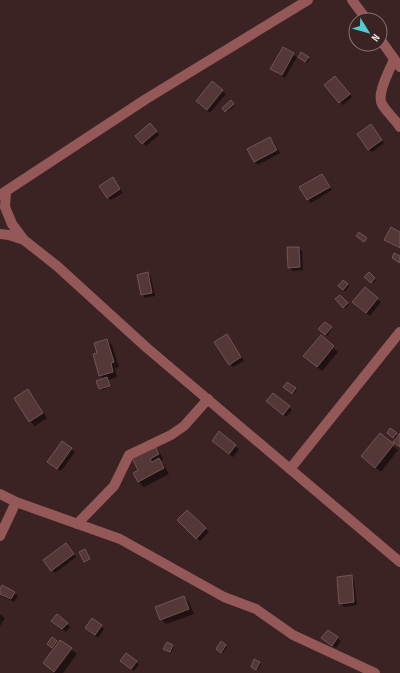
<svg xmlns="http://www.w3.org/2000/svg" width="400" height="673" viewBox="0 0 400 673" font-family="'Sofia Sans Condensed',sans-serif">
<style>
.shadow{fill:#0007}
.building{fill:#543838;stroke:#725454}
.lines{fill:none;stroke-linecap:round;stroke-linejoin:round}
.minor{stroke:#945859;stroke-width:10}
</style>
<rect width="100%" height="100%" fill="#3c2323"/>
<g class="shadow">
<polygon points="283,48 297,57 285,78 272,69"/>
<polygon points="300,58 308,58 310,59 307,63"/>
<polygon points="335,77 352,97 343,105 339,102"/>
<polygon points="222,91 226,94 210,113 197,101"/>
<polygon points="231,101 235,106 227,112 223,108"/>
<polygon points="153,128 159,135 146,146 143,143"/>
<polygon points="374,129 384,143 372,152 369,149"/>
<polygon points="270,138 274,142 280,153 258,165 254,161"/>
<polygon points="322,175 332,190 311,203 308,200"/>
<polygon points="113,179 123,193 111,200 107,197"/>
<polygon points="400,233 400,249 389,243 385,240"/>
<polygon points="298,248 302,251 303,270 293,271 289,268"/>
<polygon points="148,273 151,277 155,296 145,298 142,294"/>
<polygon points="369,273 376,280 373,283 366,277"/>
<polygon points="343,281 349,286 345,291 340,286"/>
<polygon points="340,296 349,305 345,308 337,299"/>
<polygon points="377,299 381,302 370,316 357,306"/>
<polygon points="325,323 332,329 327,336 320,329"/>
<polygon points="227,335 244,361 233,367 230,364"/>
<polygon points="321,337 338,352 322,371 310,361"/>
<polygon points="107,340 112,345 119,367 115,368 117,377 108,380 110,387 102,390 98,381 104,379 100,375 98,353"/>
<polygon points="286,389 296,389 297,390 294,394"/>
<polygon points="28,390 33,396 47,418 35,426 30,421"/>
<polygon points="271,404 289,407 292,410 286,417"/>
<polygon points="219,433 239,449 233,457 216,444"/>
<polygon points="380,434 398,450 381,472 367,461"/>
<polygon points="389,434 396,434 399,437 400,435 400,446 396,439"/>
<polygon points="62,443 75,452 61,471 52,465"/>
<polygon points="154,445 159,451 163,459 161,461 164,465 169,474 144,487 139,482 135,473 140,471"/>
<polygon points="187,511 209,532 200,541 178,520"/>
<polygon points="69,547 76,557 55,573 52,570"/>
<polygon points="351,576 354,580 357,605 344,607 340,603"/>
<polygon points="0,591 14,593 18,596 14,602 2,596 0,593"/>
<polygon points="184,597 189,602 194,614 166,624 161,619"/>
<polygon points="0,614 5,618 0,626"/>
<polygon points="56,624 67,624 70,627 66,632"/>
<polygon points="101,626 104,629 98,638 90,631"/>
<polygon points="328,631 341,641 336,648 326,642"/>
<polygon points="53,639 58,644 60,641 77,654 63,673 55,673 44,663 54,649 48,644"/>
<polygon points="167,643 174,647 172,652 166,650"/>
<polygon points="222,643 227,647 223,653 217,649"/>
<polygon points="136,662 139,665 134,671 125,664"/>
<polygon points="260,662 261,664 258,670 253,668"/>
</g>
<g class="building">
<polygon points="283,47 294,53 282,75 270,69"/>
<polygon points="301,52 309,57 305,62 298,57"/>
<polygon points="335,76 350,94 339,103 324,85"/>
<polygon points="212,81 223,90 207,110 196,101"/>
<polygon points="231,100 234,104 225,112 222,108"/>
<polygon points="150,123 157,131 142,144 135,136"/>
<polygon points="371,124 382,140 368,150 357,134"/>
<polygon points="270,137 277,150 254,162 247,149"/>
<polygon points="322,174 330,187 307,200 299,187"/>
<polygon points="113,177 120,189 107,198 99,186"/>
<polygon points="391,227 400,232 400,248 384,240"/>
<polygon points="359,232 367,238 364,242 356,236"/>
<polygon points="287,247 299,247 300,267 288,268"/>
<polygon points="394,253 400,256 400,263 392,258"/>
<polygon points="148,272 152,293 141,295 137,275"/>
<polygon points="369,272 375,278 371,283 364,277"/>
<polygon points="343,280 348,284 343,290 338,286"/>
<polygon points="365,287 378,298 366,313 352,302"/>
<polygon points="340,295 348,303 343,308 335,299"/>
<polygon points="325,322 332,327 325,335 318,329"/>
<polygon points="227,334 241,357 229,365 214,342"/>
<polygon points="321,335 334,346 317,367 303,356"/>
<polygon points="107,339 114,362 111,363 113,372 99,376 93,354 97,353 94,343"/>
<polygon points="107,377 110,386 99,389 96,381"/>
<polygon points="287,382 296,388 292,394 283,387"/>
<polygon points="28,389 43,413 29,422 14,398"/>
<polygon points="273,393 290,406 283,415 266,401"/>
<polygon points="390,428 397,433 393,438 387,433"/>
<polygon points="219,431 236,445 229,454 212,441"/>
<polygon points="380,433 394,444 375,468 361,456"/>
<polygon points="400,433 400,447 393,442"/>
<polygon points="62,441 72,448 57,469 47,462"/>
<polygon points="154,444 159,454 150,459 152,462 159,458 164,468 138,482 133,473 138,470 131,456"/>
<polygon points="187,510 206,528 196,539 177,520"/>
<polygon points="66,543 74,554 51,571 43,560"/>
<polygon points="85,549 90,559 84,562 79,552"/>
<polygon points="352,575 354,602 339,604 337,577"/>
<polygon points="2,585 15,592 11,599 0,594 0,589"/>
<polygon points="184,596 189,609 160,620 155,607"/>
<polygon points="57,614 68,623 62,629 51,621"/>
<polygon points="92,618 102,625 95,635 85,628"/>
<polygon points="328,630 338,637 332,646 321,638"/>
<polygon points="52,637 57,641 52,648 47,644"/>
<polygon points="60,640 72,648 54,672 43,663"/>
<polygon points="221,641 226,645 221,653 216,649"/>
<polygon points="167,642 173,645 170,652 163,649"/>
<polygon points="126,653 137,661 131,669 120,661"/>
<polygon points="254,659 260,662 256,670 251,667"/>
</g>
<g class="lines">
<g class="minor">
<polyline points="352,0 367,20"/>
<polyline points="380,39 400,67"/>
<path d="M394,59C390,70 376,94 382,104C387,113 395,119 400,127"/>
<polyline points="6,192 5,207 12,224 24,240"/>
<polyline points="0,195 146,99 308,0"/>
<polyline points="0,234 9,235 24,240 57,266 147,348 400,562"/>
<polyline points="290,469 400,332"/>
<polyline points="0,494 16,502 120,539 224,597 256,609 293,635 375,673"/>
<polyline points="77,524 114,486 129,455 171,435 184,426 208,399"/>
<polyline points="0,536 16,502"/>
</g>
</g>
<g transform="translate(368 32) rotate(127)"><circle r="19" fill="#3c2323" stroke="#877171"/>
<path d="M0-3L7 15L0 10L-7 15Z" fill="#51ccd1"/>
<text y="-6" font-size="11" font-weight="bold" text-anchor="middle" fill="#f7e5e5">N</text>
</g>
</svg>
